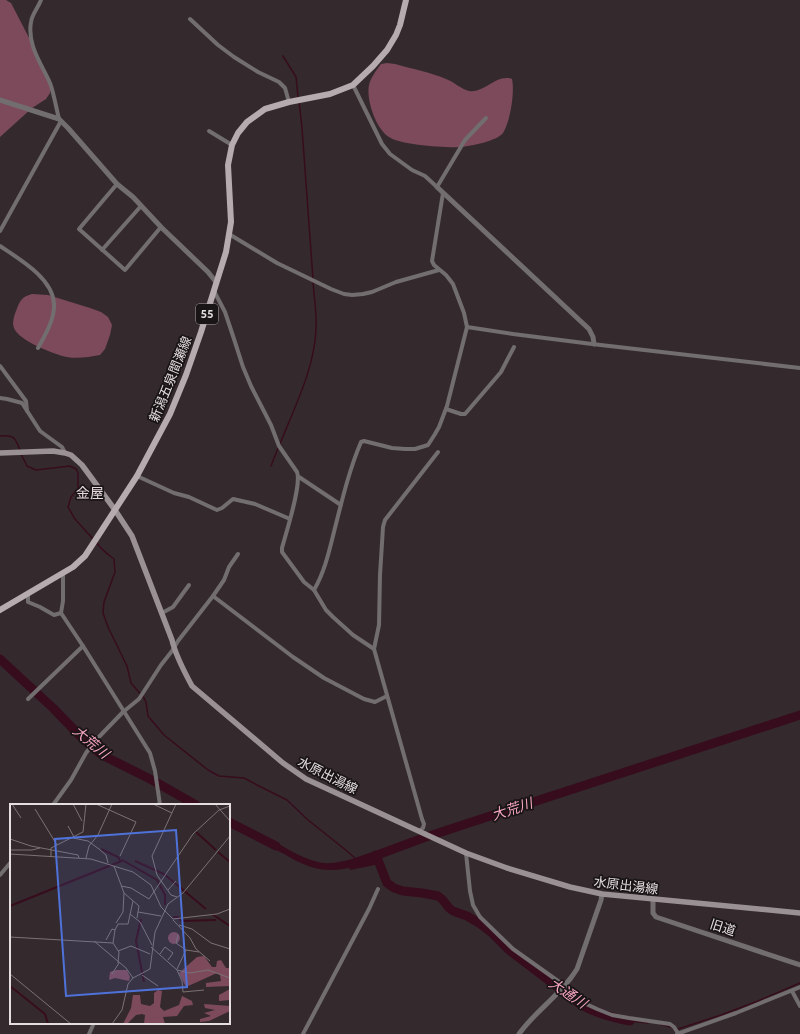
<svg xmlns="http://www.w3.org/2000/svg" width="800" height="1034" viewBox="0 0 800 1034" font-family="Cabin,'Noto Sans JP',sans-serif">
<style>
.forest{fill:#7d4a5b}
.water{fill:#370c1d}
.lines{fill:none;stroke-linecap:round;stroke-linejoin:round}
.stream{stroke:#370c1d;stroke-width:1.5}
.river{stroke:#370c1d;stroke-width:9}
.minor{stroke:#726d6e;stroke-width:4}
.tertiary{stroke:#726d6e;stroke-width:5}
.secondary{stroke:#999193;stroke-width:5.5}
.primary{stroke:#b6acaf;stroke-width:6}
.labels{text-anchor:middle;stroke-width:3.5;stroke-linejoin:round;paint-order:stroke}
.shield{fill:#191415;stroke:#a8a1a3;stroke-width:1}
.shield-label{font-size:12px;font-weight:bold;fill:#e5dee0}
.street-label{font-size:13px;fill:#e5dee0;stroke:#191415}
.neighbourhood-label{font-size:14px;fill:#e6d9dd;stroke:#191415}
.water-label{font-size:14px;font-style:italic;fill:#f8a6c0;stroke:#191415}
.inset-river{fill:none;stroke:#370c1d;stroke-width:2}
.inset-road{fill:none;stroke:#7b7275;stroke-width:1}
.view{fill:#4f72da;fill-opacity:0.15;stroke:#4f72da;stroke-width:2}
.inset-edge{fill:none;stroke:#e5dee0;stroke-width:2}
</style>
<rect width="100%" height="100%" fill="#342a2d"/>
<g class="forest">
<polygon points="0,0 6,0 11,3 25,30 51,81 50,93 46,99 32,108 0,137"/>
<path d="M387,63L395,64C412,69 430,72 446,79C454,82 461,89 469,91C483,94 497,73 512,79C515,92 510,122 503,133C497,141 471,146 460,147C446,148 400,145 389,137C376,129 366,100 369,85C371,77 376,71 381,64Z"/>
<path d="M32,294L48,295L90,308L101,312L108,317L112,325L110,335L105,349L100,355C89,357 78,359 67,357C55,355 18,340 14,328C12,323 14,316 16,311C20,301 21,297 32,294Z"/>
</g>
<path class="water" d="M268,838C285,847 311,865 331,863C344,862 358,857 370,853L375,865L350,870L349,868C343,869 338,870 333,870C305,871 288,854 264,844Z"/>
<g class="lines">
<g class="stream">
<polyline points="283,56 296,77 298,97"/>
<polyline points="299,101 302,128 313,279"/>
<path d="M0,436C15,435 15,438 20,450"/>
<path d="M280,444C294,408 315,368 316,328C317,314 314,297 313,282"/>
<polyline points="21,454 27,466 36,470 70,466 76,469 78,473 78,489 71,497 68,507 75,519 93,539"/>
<polyline points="271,466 278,448"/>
<path d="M96,542C101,549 107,554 114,559L115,572L104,602L103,613L108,627L127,666L131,683L144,698L146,702L148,716L164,735L208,770L219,776L244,778L259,786L287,800L308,820L342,847L355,858"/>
<polyline points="630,1021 648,1023"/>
<polyline points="660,1024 678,1029 721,1015 758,1001 800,983"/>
</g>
<g class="river">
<polyline points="0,659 53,708 84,740 102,755 152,780 196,805"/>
<polyline points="229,822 276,846"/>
<path d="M376,855L387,883L394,888L403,891L422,893L438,896L442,899L449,908L453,911L467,916L479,923L492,933L509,950L581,1005C596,1013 613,1018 630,1021"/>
<polyline points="361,861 426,837 800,715"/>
</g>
<g class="minor">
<path d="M41,0C38,8 32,14 31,22C27,45 41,63 50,83C54,94 56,107 59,119"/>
<polyline points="190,19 218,45 234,57 258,72 279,82 285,88 289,102"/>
<polyline points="353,85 382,144 390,154 412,170 425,176 437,187 465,140 486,118"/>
<polyline points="209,131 232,145"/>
<polyline points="117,184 79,229 125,270 161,227"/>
<polyline points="0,231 61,121"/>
<polyline points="229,234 277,263 331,289 344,294 352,295 363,294 372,292 396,282 439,270"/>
<path d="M0,246C19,259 53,278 54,304C55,319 45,335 38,348"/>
<polyline points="102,250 141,206"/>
<path d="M214,291L225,312L234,339L243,367L251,386L271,425L279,446L297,472C302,484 286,533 282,548V552L304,582L314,590L326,610L333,617L353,635L374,649"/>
<polyline points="467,327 513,334 592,344 800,368"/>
<polyline points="0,366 26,401 27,411"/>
<polyline points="0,398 7,399 22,403 40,431 62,447 65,453"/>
<polyline points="446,409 461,414 465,414 501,372 514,347"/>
<polyline points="137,476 174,493 189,497 217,510 222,508 233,499 255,504 290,519"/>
<polyline points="299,477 341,505"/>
<polyline points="63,573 63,601 61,613 83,646 150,753 155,771 160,805"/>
<path d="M314,590C326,569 330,547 336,524C343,496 350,468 361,442L364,441L392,448L405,449H415L428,445L435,434L439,427L447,406L467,327L464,313L453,284L446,275L434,265L432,261L443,193"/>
<polyline points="28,594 28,602 40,607 54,615 61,613"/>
<polyline points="213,596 224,580 229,567 238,554"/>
<polyline points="162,613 173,607 189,585"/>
<polyline points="28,699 83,646"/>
<polyline points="53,805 71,780 86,753 95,741 123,712 139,699 161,665 172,651 178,641 213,596 293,657 324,678 364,699 375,702 387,696"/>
<polyline points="419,831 423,828 424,824 422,819 374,649 379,625 380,575 383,527 385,520 438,452"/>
<polyline points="466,853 470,891 473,905 480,917 513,949 565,986 584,1003 597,1009 612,1015 629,1018 670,1024 674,1027 678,1033"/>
<polyline points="0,875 11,862"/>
<polyline points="792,991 800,1006"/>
<polyline points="89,1034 94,1023"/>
<polyline points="303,1034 369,909 378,889"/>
<polyline points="677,1034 736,1013 800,987"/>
</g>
<g class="tertiary">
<polyline points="0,100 59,119 68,128 117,184 133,197 161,227 208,272 216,282"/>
<polyline points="437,187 589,329 593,337 594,344"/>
<polyline points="653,900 653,913 656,917 800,965"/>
<path d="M519,1034C536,1010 562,994 577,969L601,900L602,894"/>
</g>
<path class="secondary" d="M0,453L53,451L65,453L71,455L82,465L115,510L132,536L172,640C175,653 186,675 192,686L283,763L306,779L466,853L507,868L570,887L602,894L800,913"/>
<polyline class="primary" points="0,610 73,567 85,556 137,476 170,414 186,375 201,332 226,252 231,222 228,165 232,145 238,133 247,122 265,109 289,102 330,94 353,85 373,66 387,50 396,35 400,25 406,0"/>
</g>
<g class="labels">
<rect class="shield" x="196" y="304" width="22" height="20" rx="3"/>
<g class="shield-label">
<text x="207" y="318">55</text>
</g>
<g class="street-label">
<text transform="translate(170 379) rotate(-68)" y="5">新潟五泉間瀬線</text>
<text transform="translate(328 775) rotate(27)" y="5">水原出湯線</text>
<text transform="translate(626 885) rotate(7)" y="5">水原出湯線</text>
<text transform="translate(723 927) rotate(18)" y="5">旧道</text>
</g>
<g class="neighbourhood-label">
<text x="90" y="498">金屋</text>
</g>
<g class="water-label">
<text transform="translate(91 742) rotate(40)" y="5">大荒川</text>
<text transform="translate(512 809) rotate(-18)" y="5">大荒川</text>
<text transform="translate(568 993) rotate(34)" y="5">大通川</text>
</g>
</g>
<g transform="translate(10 804)">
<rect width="220" height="220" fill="#342a2d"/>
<path d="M158 134a6 6 0 1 1 12 0a6 6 0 1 1-12 0ZM194,152L202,163H206L207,157L211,156L216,164H220V182L196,183V179L211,177L210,171L207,169L176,183L169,169L187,153ZM106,166H117L120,173L119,177L105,174L99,176L100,168ZM220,185V196L209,197V191ZM148,186L152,187L150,203L154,207L169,201L172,192L182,197L183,201L174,202L167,212L153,213L155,220H134L135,211L132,210L126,211L117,220H113L121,204L123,191H130L131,200L140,202L144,199V189ZM194,200L220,202V207L199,217L190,218V215L201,212L194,209L205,206L195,204Z" fill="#7d4a5b"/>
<path class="inset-river" d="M186,28L206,46M91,45L108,53L111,58M208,48L220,58M114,57L147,76L155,91V101M125,57L154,70L196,105M0,102L114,56M202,110L220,122M163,113H168L171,117L206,116M131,115L126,137L134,178M0,182L35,210L38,220"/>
<path class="inset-road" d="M2,0L11,14M63,0L72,17M86,0L126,18L110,52M143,0L162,9M166,0L142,52L147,71L161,91L167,93M205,0L220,17M25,5L47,41M58,22L64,33M63,34L78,37L89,45L96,51L98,59M0,35L21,42L68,51L69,54M0,46H22L30,44M0,50L81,55L123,68L141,81L151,103L163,115L207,110L220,105M41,53V44L73,28L76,0M76,54L79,42L88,31L102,0M104,62L114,89L113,108L106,119M111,82L121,84L139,95L183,30L209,6L220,2M158,86L166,77M114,89L129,102L127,114M128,108L151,112M120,110L130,118L142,141M163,116L180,134L186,145L200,157M169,121L182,125L201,139L220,145M168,131L166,139L176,146M0,133L103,139M96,136L102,125L105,126M84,137L116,164L123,174M141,143L167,166L180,169L198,166L220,174M108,147L121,142L140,150M150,150L155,143L163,149L158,156M108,159L109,148L103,139L105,126L108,120H118L123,97M167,165L176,146L189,148M167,166L172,177L173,188L194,186M0,170L61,220M102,170L109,159M132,171L148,182M102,220L112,206L118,180L123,174L140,165L145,128L158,100L173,89L220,32"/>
<path class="view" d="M166,26L177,183L56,192L45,35Z"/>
<rect width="220" height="220" class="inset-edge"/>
</g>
</svg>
